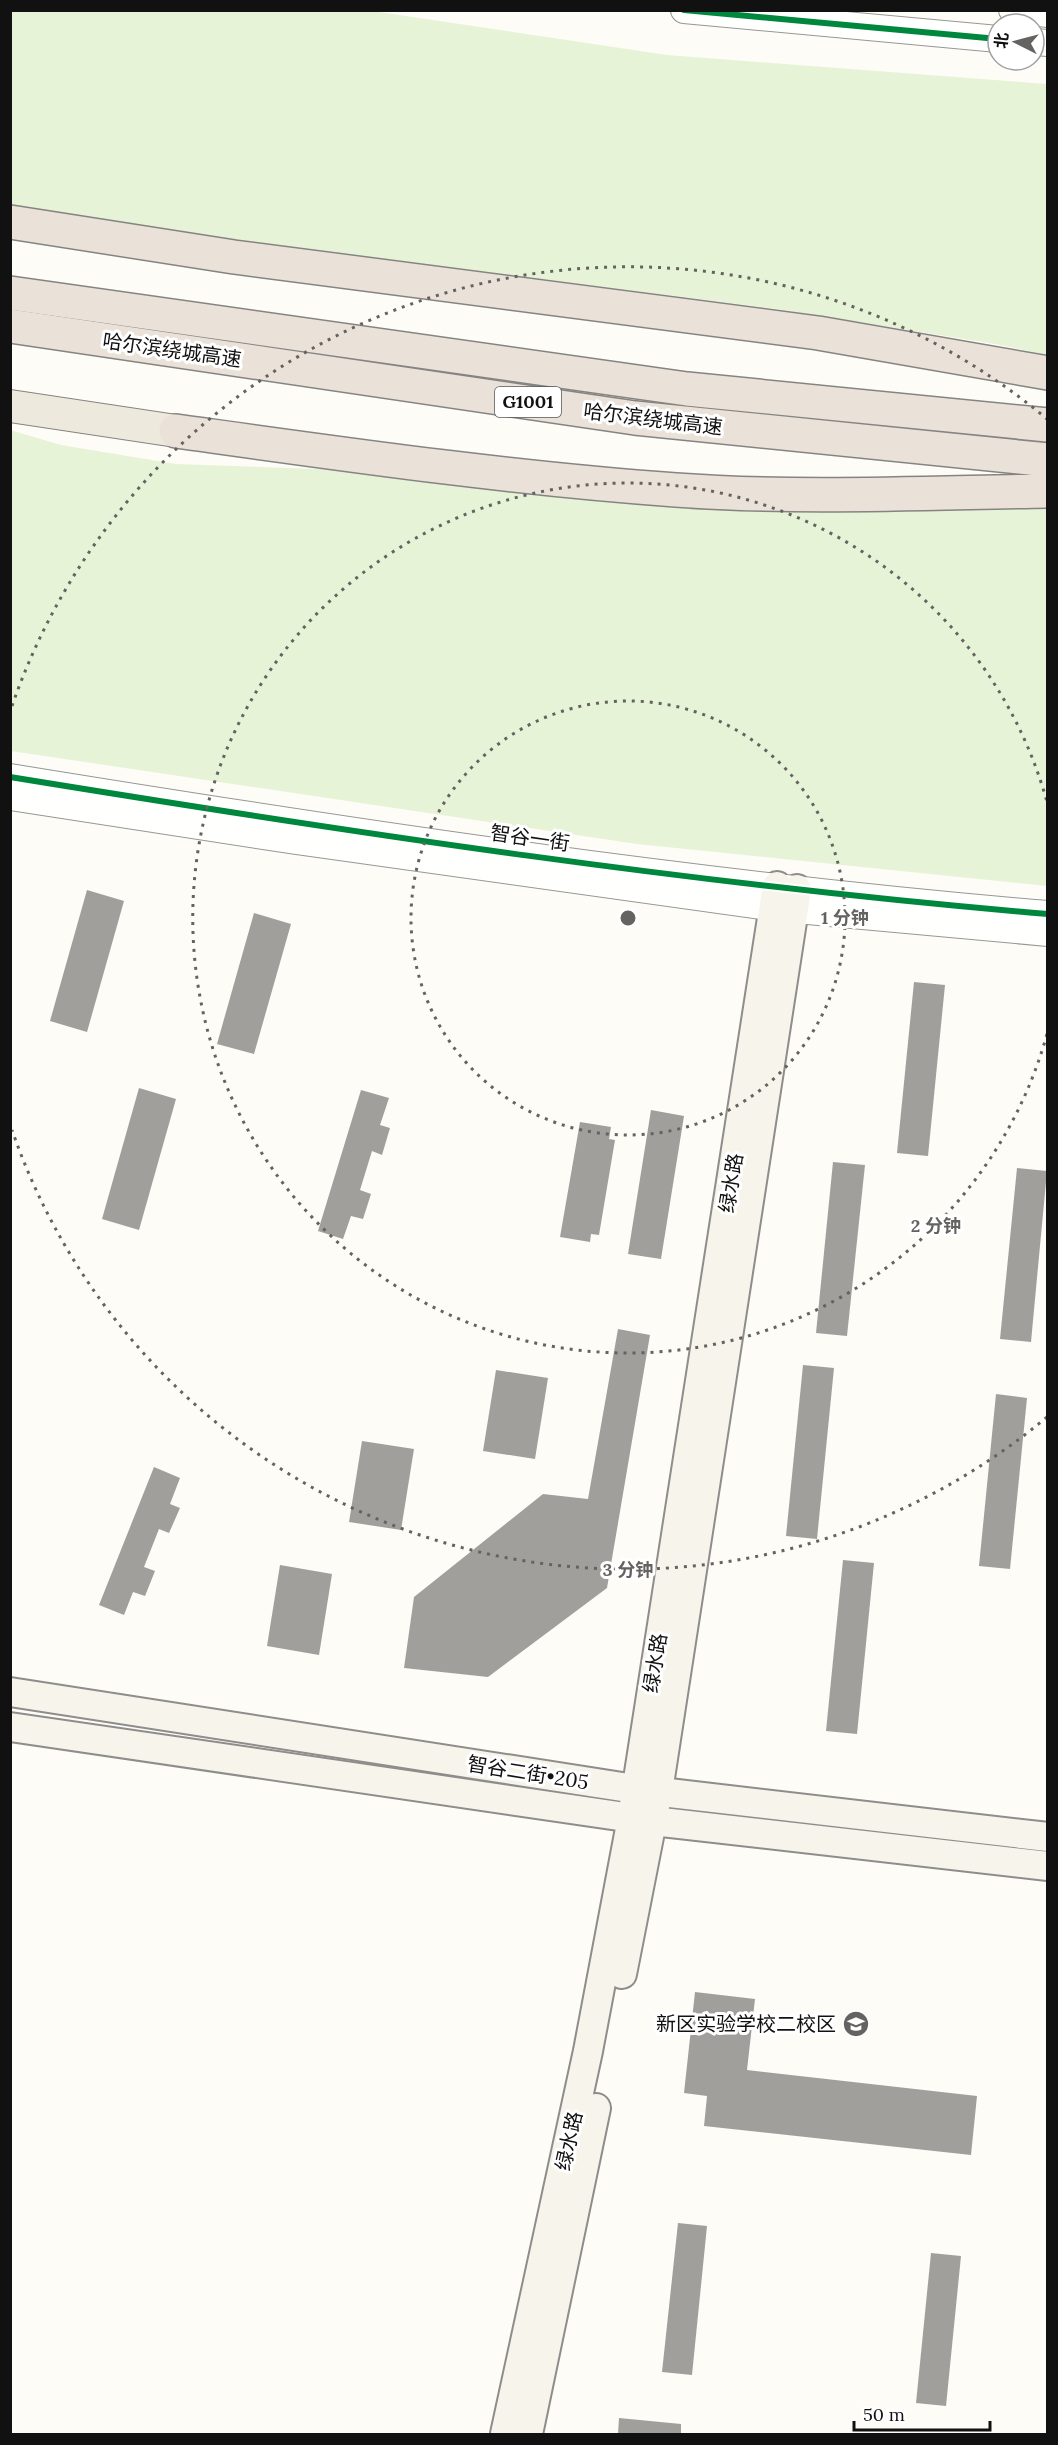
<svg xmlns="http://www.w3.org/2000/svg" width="1058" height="2445" viewBox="0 0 1058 2445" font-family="Lora,'Noto Sans SC',serif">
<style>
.green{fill:#e7f3d7}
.building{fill:#a19f9c}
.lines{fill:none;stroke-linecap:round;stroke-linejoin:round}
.tertiary-casing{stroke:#979795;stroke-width:28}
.secondary-casing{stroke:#8e8d8b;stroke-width:32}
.primary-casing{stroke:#858482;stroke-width:34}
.motorway-casing{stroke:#858482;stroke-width:36}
.tertiary{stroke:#fffffe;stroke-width:26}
.secondary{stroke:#f6f4eb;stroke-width:28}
.primary{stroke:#ede9dc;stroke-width:32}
.motorway{stroke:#eae1d8;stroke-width:33}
.cycleway-casing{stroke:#fff;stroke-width:10}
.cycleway{stroke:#00873e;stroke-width:6}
.ring{fill:none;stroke:#646362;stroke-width:3;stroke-dasharray:3 6}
.labels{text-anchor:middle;stroke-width:6;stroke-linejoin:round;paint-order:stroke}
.shield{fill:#fff;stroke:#585858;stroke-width:1.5}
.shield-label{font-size:18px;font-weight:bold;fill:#111}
.street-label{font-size:20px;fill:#111;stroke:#fff}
.poi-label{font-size:20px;fill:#111;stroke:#fff;text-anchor:end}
.centre{fill:#646362;stroke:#fff;stroke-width:3}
.ring-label{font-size:18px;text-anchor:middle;font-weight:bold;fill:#646362;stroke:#fff;stroke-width:6;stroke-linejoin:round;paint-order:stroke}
</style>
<rect width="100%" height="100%" fill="#fdfcf7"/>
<g class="green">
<polygon points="11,11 372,11 667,55 1047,84 1047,355 995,344 777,309 39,215 11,206"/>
<polygon points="10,430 61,445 176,464 347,470 517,493 804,512 1047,507 1047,886 637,844 11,751"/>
</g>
<g class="building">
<polygon points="87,890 124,901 87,1032 50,1021"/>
<polygon points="254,913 291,924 254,1054 217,1044"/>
<polygon points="914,982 945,985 928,1156 897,1153"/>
<polygon points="139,1088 176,1099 139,1230 102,1219"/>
<polygon points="361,1090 389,1098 380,1125 390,1128 382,1155 372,1151 360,1190 371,1194 363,1219 351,1216 343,1239 318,1231"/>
<polygon points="651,1110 684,1116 661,1259 628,1254"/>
<polygon points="580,1122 611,1127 609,1139 615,1140 599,1235 591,1234 590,1242 560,1237"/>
<polygon points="833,1162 865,1165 847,1336 816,1333"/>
<polygon points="1017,1168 1047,1171 1031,1342 1000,1339"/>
<polygon points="618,1329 650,1335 607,1588 488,1677 404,1668 414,1597 543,1494 588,1499"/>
<polygon points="803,1365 834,1368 817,1539 786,1536"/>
<polygon points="496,1370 548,1378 535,1459 483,1451"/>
<polygon points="996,1394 1027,1398 1010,1569 979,1566"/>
<polygon points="362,1441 414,1449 401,1530 349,1522"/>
<polygon points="154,1467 180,1478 170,1504 180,1508 169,1533 159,1529 144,1567 155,1571 145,1596 133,1592 124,1615 99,1605"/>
<polygon points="843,1560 874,1563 857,1734 826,1731"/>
<polygon points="280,1565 332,1574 319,1655 267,1646"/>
<polygon points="695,1992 755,1999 747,2070 977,2096 971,2155 704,2126 707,2096 684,2093"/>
<polygon points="678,2223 707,2226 692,2375 662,2372"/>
<polygon points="931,2253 961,2256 946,2406 916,2403"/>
<polygon points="619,2418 681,2424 681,2434 618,2434"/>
</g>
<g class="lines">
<g class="tertiary-casing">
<g id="tertiary">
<polyline points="684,10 998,39"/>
<polyline points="1012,10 1048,14"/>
<polyline points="1034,42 1048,43"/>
<path d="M10,777C354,833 700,885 1048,914"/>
<polyline points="10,797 296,841 775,908 1048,933"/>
</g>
</g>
<g class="secondary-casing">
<g id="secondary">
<polyline points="10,1692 635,1789 1048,1837"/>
<polyline points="10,1727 653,1821 1048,1866"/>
<polyline points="622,1974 658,1791 797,889"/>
<polyline points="505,2434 588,2051 632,1818 777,886"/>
<polyline points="528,2434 596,2108"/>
</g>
</g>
<g class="primary-casing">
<polyline id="primary" points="10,406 176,431"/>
</g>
<g class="motorway-casing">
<g id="motorway">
<polyline points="10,222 234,257 818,333 1048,373"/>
<polyline points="10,293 687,389 1048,425"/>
<polyline points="10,326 635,418 1048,460"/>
<path d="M176,431C342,454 508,478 676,490C799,499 924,493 1048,491"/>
</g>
</g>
<use href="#tertiary" class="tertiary"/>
<use href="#secondary" class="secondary"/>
<use href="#primary" class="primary"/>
<use href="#motorway" class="motorway"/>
<g class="cycleway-casing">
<g id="cycleway">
<polyline points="684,10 998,39"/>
<path d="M10,777C354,833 700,885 1048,914"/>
</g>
</g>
<use href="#cycleway" class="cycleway"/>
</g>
<g class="ring">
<circle cx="628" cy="918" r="217"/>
<path d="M1047 1034A435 435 0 1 1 1047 802"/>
<path d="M1047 1417A652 652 0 0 1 12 1130M12 706A652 652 0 0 1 1047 419"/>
</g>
<defs>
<g id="school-disc" transform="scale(1.35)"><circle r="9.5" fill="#646362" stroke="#fff"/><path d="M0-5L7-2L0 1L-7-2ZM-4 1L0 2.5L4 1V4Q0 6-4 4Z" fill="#fff"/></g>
</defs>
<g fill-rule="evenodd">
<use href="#school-disc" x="856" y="2024"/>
</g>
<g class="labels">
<rect class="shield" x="495" y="387" width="66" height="30" rx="4.5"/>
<g class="shield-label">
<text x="528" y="408">G1001</text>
</g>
<g class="street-label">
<text transform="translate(172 350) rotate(8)" y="7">哈尔滨绕城高速</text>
<text transform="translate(653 419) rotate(7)" y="7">哈尔滨绕城高速</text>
<text transform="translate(530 838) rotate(8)" y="7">智谷一街</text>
<text transform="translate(731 1183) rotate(-81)" y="7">绿水路</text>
<text transform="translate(655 1663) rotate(-81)" y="7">绿水路</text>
<text transform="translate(528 1773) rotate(9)" y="7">智谷二街•205</text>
<text transform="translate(569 2141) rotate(-78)" y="7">绿水路</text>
</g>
<g class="poi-label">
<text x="836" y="2031">新区实验学校二校区</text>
</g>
</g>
<circle cx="628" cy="918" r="9" class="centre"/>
<g class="ring-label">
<text x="845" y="924">1 分钟</text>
<text x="936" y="1232">2 分钟</text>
<text x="628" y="1576">3 分钟</text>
</g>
<rect width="1058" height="2445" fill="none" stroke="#111111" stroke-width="24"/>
<g transform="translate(1016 42) rotate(276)"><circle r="28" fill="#ffffff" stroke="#a0a0a0" stroke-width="1.5"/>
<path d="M0-4.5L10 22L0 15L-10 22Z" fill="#646362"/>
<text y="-9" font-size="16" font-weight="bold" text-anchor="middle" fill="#111111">北</text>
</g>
<path d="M854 2421v9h136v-9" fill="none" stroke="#111111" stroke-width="3"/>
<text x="863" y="2421" font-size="18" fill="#111111" stroke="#ffffff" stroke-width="4.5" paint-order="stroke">50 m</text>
</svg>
